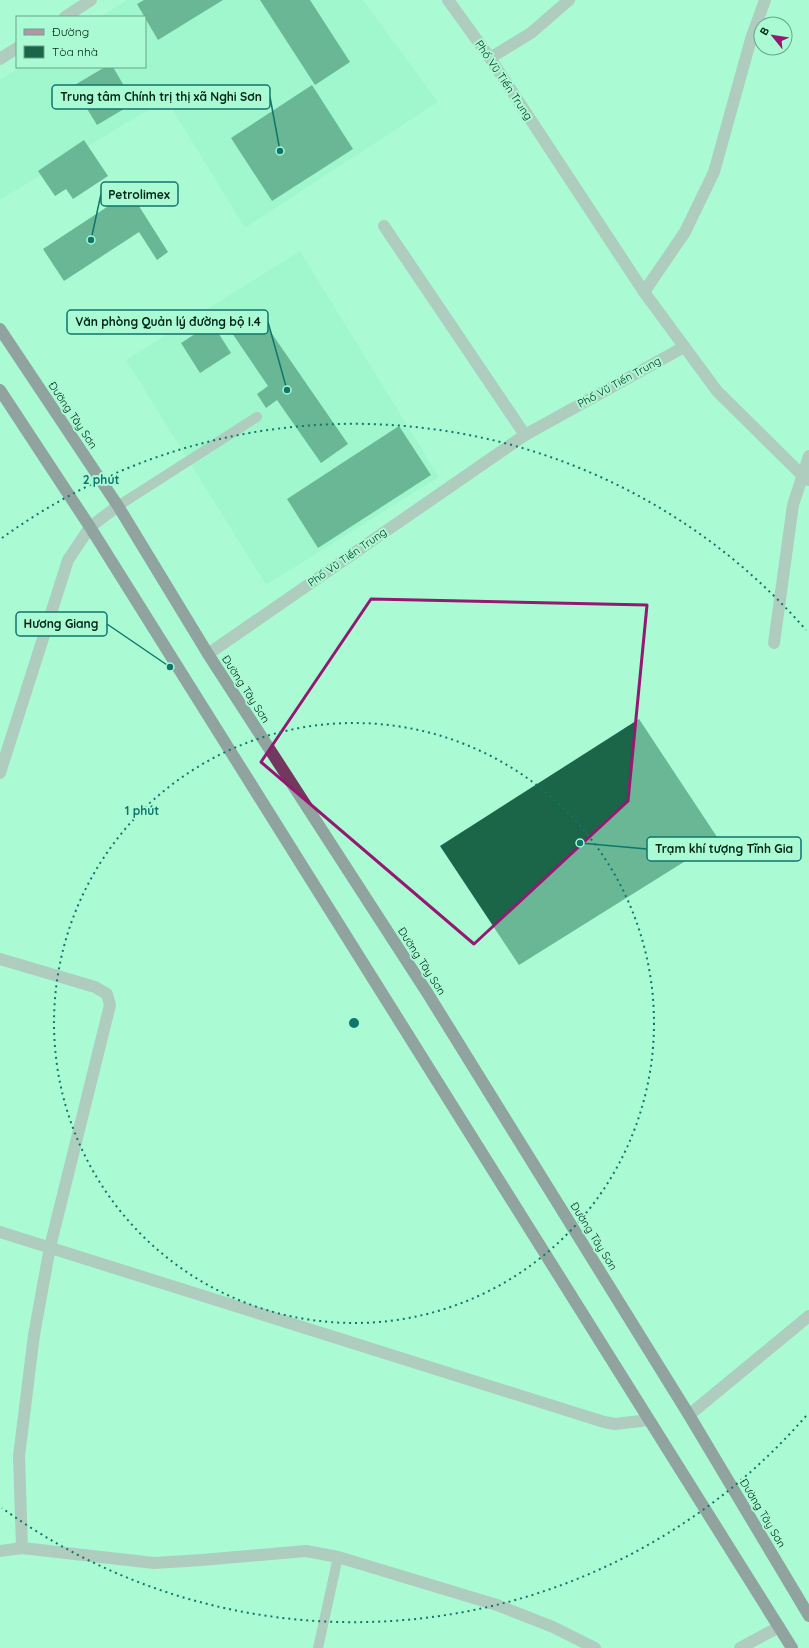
<svg xmlns="http://www.w3.org/2000/svg" width="809" height="1648" viewBox="0 0 809 1648" font-family="Quicksand,sans-serif">
<style>
.built{fill:#97f1c6}
.building{fill:#1b6548}
.lines{fill:none;stroke-linecap:round;stroke-linejoin:round}
.lane{stroke:#b395a6;stroke-width:10}
.street{stroke:#b395a6;stroke-width:12}
.highway{stroke:#73385e;stroke-width:12}
.marked{fill:none;stroke:#951872;stroke-width:3;stroke-linejoin:round}
.ring{fill:none;stroke:#0f766e;stroke-width:2;stroke-dasharray:2 4}
.labels{text-anchor:middle;stroke-width:4;stroke-linejoin:round;paint-order:stroke}
.street-label{font-size:11px;fill:#022518;stroke:#aafbd4}
.centre{fill:#0f766e;stroke:#aafbd4;stroke-width:2}
.ring-label{font-size:12px;text-anchor:middle;font-weight:bold;fill:#0f766e;stroke:#aafbd4;stroke-width:4;stroke-linejoin:round;paint-order:stroke}
.leader{fill:none;stroke:#0f766e;stroke-width:1.5}
.callout-dot{fill:#0f766e;stroke:#aafbd4;stroke-width:1.5}
.callout{fill:#aafbd4;stroke:#0f766e;stroke-width:1.5}
.callout-label{font-size:12px;text-anchor:middle;font-weight:bold;fill:#022518}
</style>
<rect width="100%" height="100%" fill="#aafbd4"/>
<g class="built">
<polygon points="127,0 363,0 438,102 245,228 166,99 0,200 0,80 20,67 145,67 145,17 100,17"/>
<polygon points="300,251 439,477 266,585 126,360"/>
</g>
<g class="building">
<polygon points="144,0 223,0 158,40 137,4"/>
<polygon points="260,0 310,0 350,62 315,85"/>
<polygon points="105,67 113,67 134,103 97,125 73,86"/>
<polygon points="312,85 353,149 272,201 231,138"/>
<polygon points="84,140 108,176 73,199 66,189 55,196 38,171"/>
<polygon points="125,184 168,252 157,260 139,232 64,281 43,249 113,203 108,195"/>
<polygon points="259,315 348,444 321,463 277,400 266,408 257,394 268,386 232,333"/>
<polygon points="212,323 231,353 200,373 181,343"/>
<polygon points="399,426 431,475 318,548 287,499"/>
<polygon points="639,719 719,840 519,965 440,846"/>
</g>
<g class="lines">
<g class="lane">
<polyline points="118,506 257,417"/>
<polyline points="318,1648 338,1557"/>
</g>
<g class="street">
<polyline points="448,0 490,58 644,292 717,391 802,475 809,480"/>
<polyline points="65,17 91,0"/>
<polyline points="490,58 531,33 569,0"/>
<polyline points="0,59 17,48"/>
<polyline points="384,226 525,435"/>
<polyline points="644,292 685,232 714,172 751,39 765,0"/>
<polyline points="774,643 793,505 809,456"/>
<polyline points="208,654 525,435 684,347"/>
<polyline points="0,773 68,560 90,527 118,506"/>
<polyline points="0,959 95,987 107,994 110,1005 50,1247 34,1335 19,1456 22,1548"/>
<polyline points="0,1232 604,1422 615,1424 649,1420"/>
<polyline points="689,1415 809,1316"/>
<polyline points="0,1551 22,1548 154,1563 202,1560 306,1551 338,1557 497,1605 553,1627 595,1648"/>
<polyline points="740,1648 779,1627"/>
</g>
<g class="highway">
<polyline points="0,329 118,506 208,654 428,994 689,1415 809,1616"/>
<polyline points="0,390 90,527 792,1648"/>
</g>
</g>
<path d="M0 0H809V1648H0ZM371,599L647,605L628,801L474,944L261,762Z" fill="#aafbd4" fill-opacity=".55" fill-rule="evenodd"/>
<path class="marked" d="M371,599L647,605L628,801L474,944L261,762Z"/>
<g class="ring">
<circle cx="354" cy="1023" r="300"/>
<path d="M806 1416A599 599 0 0 1 2 1508M2 538A599 599 0 0 1 806 630"/>
</g>
<g class="labels">
<g class="street-label">
<text transform="translate(504 80) rotate(56)" y="4">Phố Vũ Tiến Trung</text>
<text transform="translate(619 382) rotate(-29)" y="4">Phố Vũ Tiến Trung</text>
<text transform="translate(73 415) rotate(56)" y="4">Đường Tây Sơn</text>
<text transform="translate(347 557) rotate(-35)" y="4">Phố Vũ Tiến Trung</text>
<text transform="translate(246 689) rotate(57)" y="4">Đường Tây Sơn</text>
<text transform="translate(422 961) rotate(57)" y="4">Đường Tây Sơn</text>
<text transform="translate(594 1236) rotate(58)" y="4">Đường Tây Sơn</text>
<text transform="translate(763 1513) rotate(59)" y="4">Đường Tây Sơn</text>
</g>
</g>
<circle cx="354" cy="1023" r="6" class="centre"/>
<g class="ring-label">
<text x="101" y="484">2 phút</text>
<text x="142" y="815">1 phút</text>
</g>
<path class="leader" d="M280 151L270 97M91 240L101 194M287 390L268 322M170 667L107 624M580 843L647 849"/>
<g class="callout-dot">
<circle cx="280" cy="151" r="4"/>
<circle cx="91" cy="240" r="4"/>
<circle cx="287" cy="390" r="4"/>
<circle cx="170" cy="667" r="4"/>
<circle cx="580" cy="843" r="4"/>
</g>
<g class="callout">
<rect x="52" y="85" width="218" height="24" rx="4"/>
<rect x="101" y="182" width="77" height="24" rx="4"/>
<rect x="67" y="310" width="201" height="24" rx="4"/>
<rect x="16" y="612" width="91" height="24" rx="4"/>
<rect x="647" y="837" width="154" height="24" rx="4"/>
</g>
<g class="callout-label">
<text x="161" y="101">Trung tâm Chính trị thị xã Nghi Sơn</text>
<text x="139" y="199">Petrolimex</text>
<text x="168" y="326">Văn phòng Quản lý đường bộ I.4</text>
<text x="61" y="628">Hương Giang</text>
<text x="724" y="853">Trạm khí tượng Tĩnh Gia</text>
</g>
<rect x="16" y="16" width="130" height="52" fill="#aafbd4" stroke="#67a589"/>
<rect x="24" y="29" width="20" height="6" fill="#b395a6" stroke="#67a589"/>
<text x="52" y="36" font-size="12" fill="#022518">Đường</text>
<rect x="24" y="46" width="20" height="12" fill="#1b6548" stroke="#67a589"/>
<text x="52" y="56" font-size="12" fill="#022518">Tòa nhà</text>
<g transform="translate(773 36) rotate(300)"><circle r="19" fill="#aafbd4" stroke="#67a589"/>
<path d="M0-3L7 15L0 10L-7 15Z" fill="#951872"/>
<text y="-6" font-size="11" font-weight="bold" text-anchor="middle" fill="#022518">B</text>
</g>
</svg>
